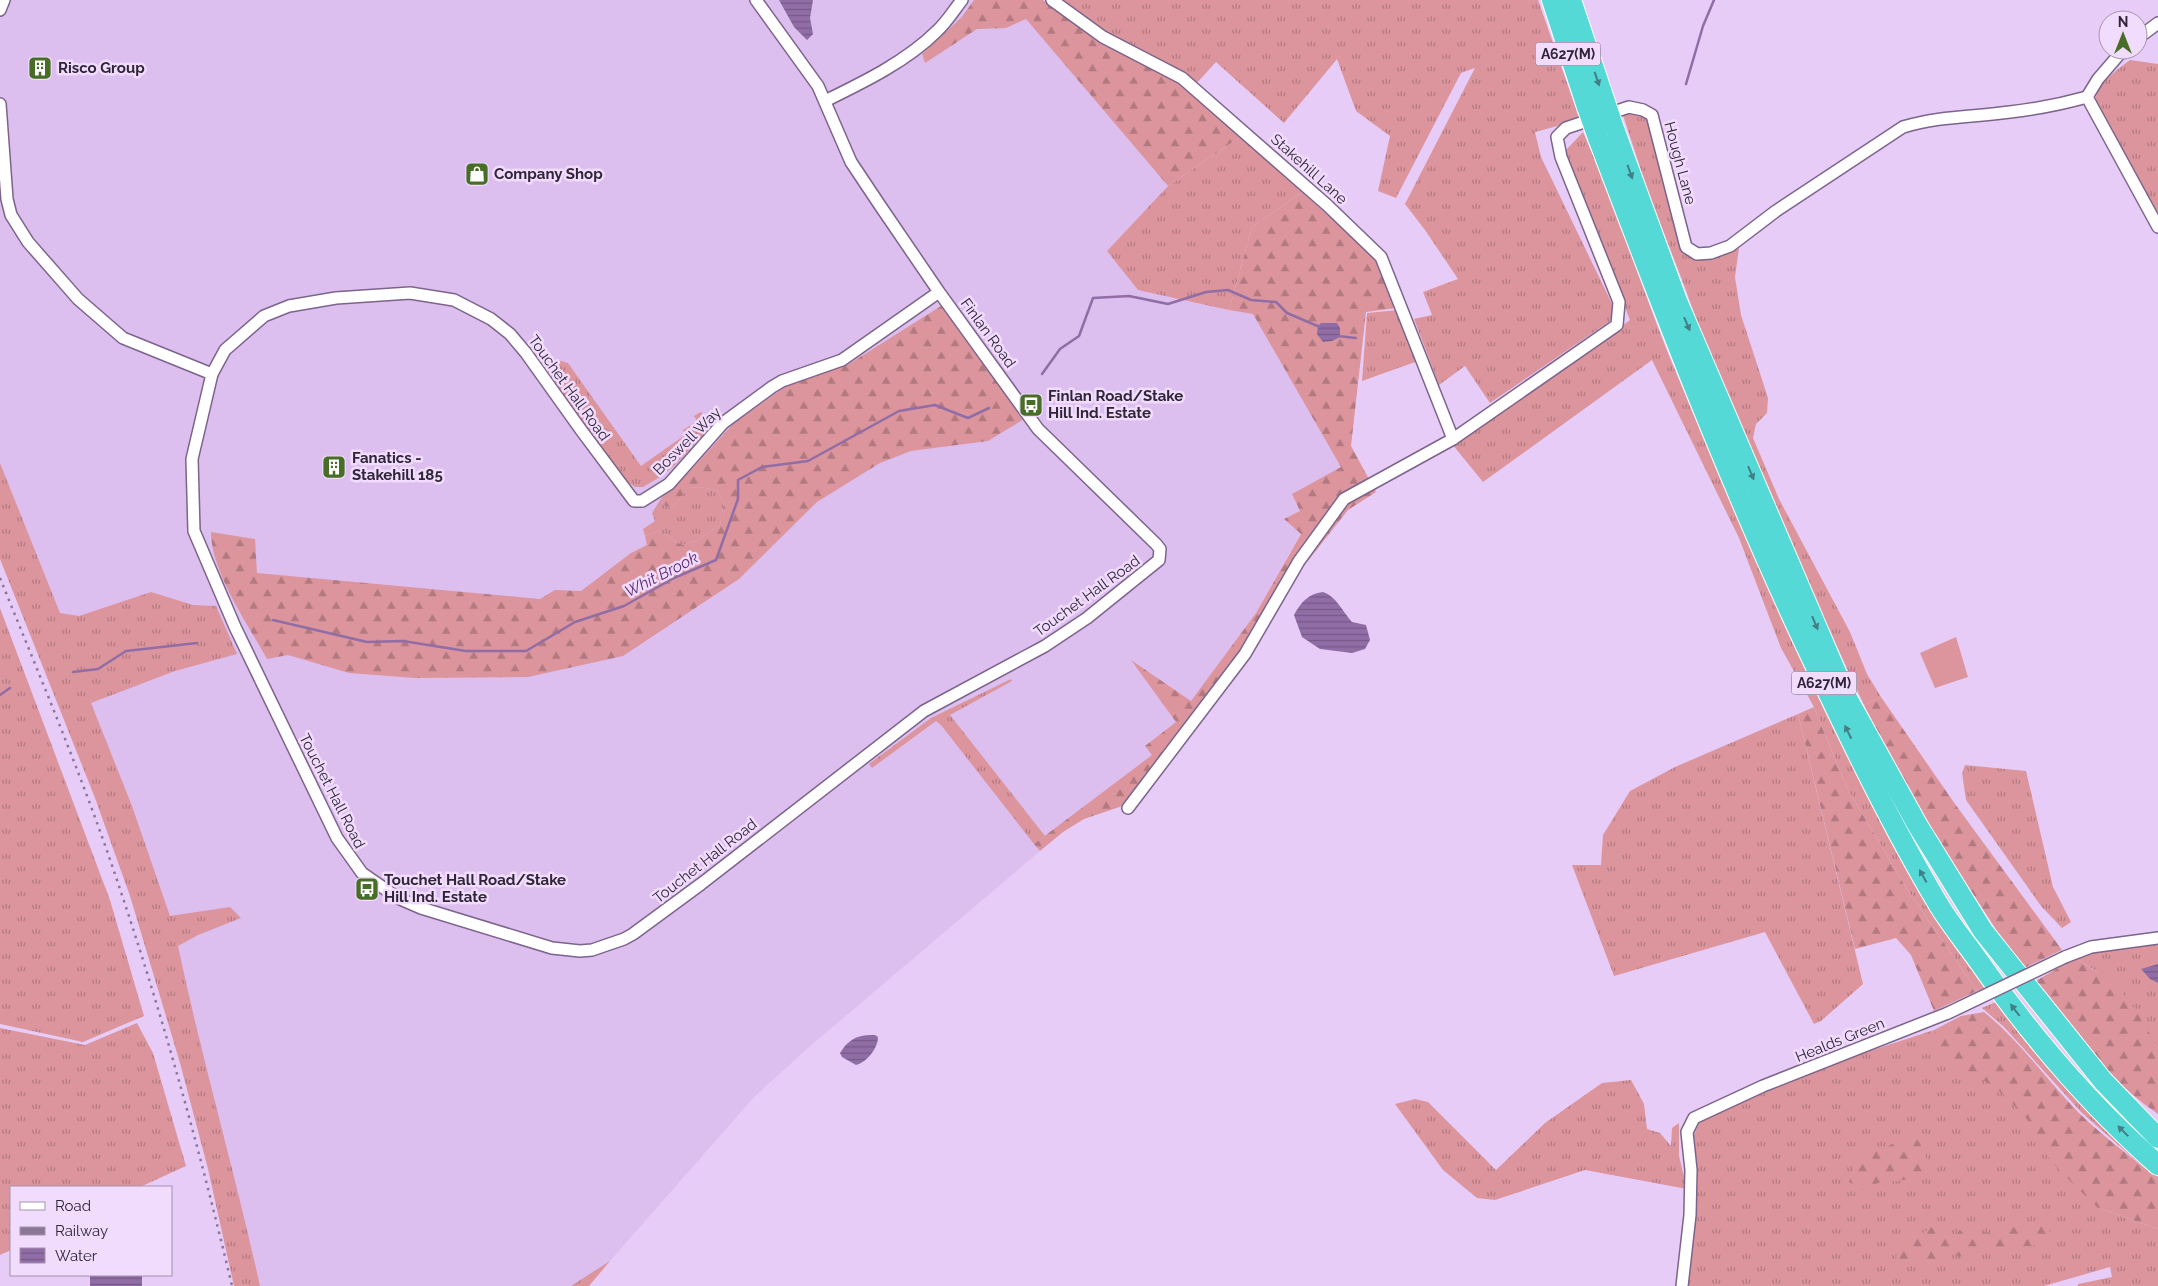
<svg xmlns="http://www.w3.org/2000/svg" width="2158" height="1286" viewBox="0 0 2158 1286" font-family="Raleway,sans-serif">
<style>
.built{fill:#dcbeef}
.grass{fill:url(#grass-tufts)}
.forest{fill:url(#forest-firs)}
.pitch{fill:#dc959d}
.water{fill:url(#water-rules)}
.lines{fill:none;stroke-linecap:round;stroke-linejoin:round}
.stream{stroke:#916da6;stroke-width:2.5}
.street-casing{stroke:#7c648b;stroke-width:14}
.highway-casing{stroke:#fff;stroke-width:22}
.street{stroke:#fff;stroke-width:11}
.highway{stroke:#55d9d6;stroke-width:20}
.rail{stroke:#8a7795;stroke-width:2.5;stroke-dasharray:2.5 5;stroke-linecap:butt}
.street-bridge-casing{stroke:#7c648b;stroke-width:14;stroke-linecap:butt}
.highway-bridge-casing{stroke:#fff;stroke-width:22;stroke-linecap:butt}
.street-bridge{stroke:#fff;stroke-width:11}
.highway-bridge{stroke:#55d9d6;stroke-width:20}
.oneway{fill:#427f86}
.labels{text-anchor:middle;stroke-width:5;stroke-linejoin:round;paint-order:stroke}
.shield{fill:#f1dcfe;stroke:#695c72;stroke-width:1}
.shield-label{font-size:14px;font-weight:bold;fill:#2f2536}
.poi-label{font-size:15px;font-weight:bold;fill:#2f2536;stroke:#f1dcfe;text-anchor:start}
.street-label{font-size:15px;fill:#2f2536;stroke:#f1dcfe}
.water-label{font-size:16px;font-style:italic;fill:#5c2c74;stroke:#f1dcfe}
</style>
<defs>
<pattern id="grass-tufts" width="24" height="20" patternUnits="userSpaceOnUse" patternTransform="scale(1.25)"><rect width="24" height="20" fill="#dc959d"/><path d="M3 7l-1-3M5 7V3M7 7l1-3M15 17l-1-3M17 17v-4M19 17l1-3" fill="none" stroke="#b37981"/></pattern>
<pattern id="forest-firs" width="22" height="20" patternUnits="userSpaceOnUse" patternTransform="scale(1.25)"><rect width="22" height="20" fill="#dc959d"/><path d="M5 1l3.5 6h-7zM16 11l3.5 6h-7z" fill="#b37981"/></pattern>
<pattern id="water-rules" width="6" height="5" patternUnits="userSpaceOnUse" patternTransform="scale(1.25)"><rect width="6" height="5" fill="#916da6"/><path d="M0 2.5h6" fill="none" stroke="#775988"/></pattern>
</defs>
<rect width="100%" height="100%" fill="#e7ccf7"/>
<polygon class="built" points="0,0 1011,0 1168,186 1107,251 1257,312 1341,467 1292,494 1300,511 1284,519 1301,533 1256,613 1191,702 1133,662 1176,722 1145,746 1153,754 1035,844 1040,851 809,1047 754,1097 610,1261 579,1286 240,1286 156,923 0,489"/>
<g class="grass">
<polygon points="1059,0 1538,0 1580,120 1535,132 1541,157 1614,308 1610,321 1490,403 1465,366 1439,385 1414,319 1432,315 1423,292 1458,279 1425,230 1405,204 1475,68 1461,73 1396,198 1378,191 1390,136 1356,111 1337,59 1284,123 1216,62 1195,85 1091,24"/>
<path d="M2130,60L2158,64V213L2095,101C2099,81 2116,71 2130,60Z"/>
<polygon points="1639,112 1650,121 1677,230 1686,255 1712,257 1739,248 1735,277 1741,315 1768,398 1767,413 1756,424 1753,438 1779,499 1850,632 1867,674 1881,697 1864,705 1794,554 1710,358 1684,285 1648,192 1623,115"/>
<path d="M1583,132C1617,208 1641,287 1672,363C1739,523 1806,683 1888,835C1917,888 1952,938 1985,988L1977,991L1905,886L1847,788L1814,707L1781,648L1739,538L1652,360L1483,482L1452,444L1488,421L1630,320L1565,155L1567,149Z"/>
<polygon points="1240,137 1302,192 1252,227 1229,310 1138,290 1107,251 1168,186"/>
<polygon points="1398,310 1418,361 1362,381 1367,313"/>
<polygon points="551,358 568,363 641,466 685,435 683,430 697,421 694,416 701,412 709,419 710,428 673,467 660,477 643,487 635,487 625,480 611,462 542,363"/>
<path d="M0,463L60,613L79,616L151,592L193,605L216,606L237,654L175,671L91,703L132,806L170,916L230,907L241,918L198,935L178,946C202,1060 235,1172 260,1286H234L208,1169L180,1063L130,896L95,798L0,559Z"/>
<polygon points="699,487 717,490 724,503 720,525 696,541 682,545 659,531 645,536 643,529 655,521 652,513 662,497 663,505 672,508 689,488"/>
<polygon points="0,608 110,900 144,1016 83,1042 0,1024"/>
<polygon points="1011,679 1012,681 950,715 1045,836 1034,844 941,725 936,721 872,768 869,764 931,718"/>
<polygon points="1798,714 1863,984 1821,1021 1814,1024 1765,932 1614,976 1572,865 1601,865 1603,835 1630,791 1675,767"/>
<polygon points="1965,765 2026,771 2053,887 2071,922 2062,928 2041,906 1966,800 1962,773"/>
<polygon points="2158,941 2158,1048 2096,971 2075,958 2099,950"/>
<polygon points="1998,1001 2085,1107 2158,1177 2158,1180 2081,1112 2004,1027 1982,1008"/>
<polygon points="137,1023 153,1053 186,1166 140,1187 11,1187 11,1250 0,1255 0,1028 85,1045"/>
<polygon points="1934,1030 2032,1112 2098,1208 2158,1229 2158,1286 2078,1286 2078,1284 2112,1277 2110,1267 2044,1286 1688,1286 1693,1247 1697,1184 1694,1135 1699,1123 1715,1114 1833,1063"/>
<polygon points="1631,1080 1644,1104 1647,1129 1660,1133 1671,1146 1672,1128 1679,1123 1679,1156 1687,1189 1585,1170 1495,1200 1477,1198 1443,1170 1395,1104 1415,1099 1428,1102 1496,1170 1545,1123 1602,1083"/>
<polygon points="610,1261 589,1286 571,1286"/>
</g>
<g class="forest">
<polygon points="974,0 1043,0 1106,46 1180,82 1240,137 1168,186 1026,19 1006,28 977,29 925,63 922,54 961,18"/>
<polygon points="1302,192 1379,261 1397,308 1366,312 1351,446 1376,492 1348,510 1296,576 1244,664 1143,799 1084,819 1063,832 1040,851 1034,844 1152,755 1145,746 1176,722 1131,660 1191,701 1256,613 1301,534 1284,519 1300,511 1292,494 1341,467 1253,314 1229,310 1252,227"/>
<path d="M941,306L1024,419L988,441L911,451L880,463L817,502L739,579L623,656L528,677L415,678L349,673L288,655L267,659C248,624 211,572 211,532L255,539L257,573L540,599L555,590L581,591L631,553L647,545L645,536L659,531L682,545L696,541L720,525L724,503L717,490L699,487L689,488L672,508L663,505L662,497L689,472L733,424L789,384L849,364Z"/>
<polygon points="1881,697 1955,804 2062,950 2022,969 1910,798 1864,705"/>
<polygon points="1814,707 1847,788 1905,886 1977,991 1934,1011 1911,955 1896,938 1855,949 1798,714"/>
<path d="M2075,958L2116,984L2139,1015L2158,1048V1114C2108,1080 2069,1030 2029,985Z"/>
<path d="M1984,1012C2020,1041 2046,1079 2079,1113C2103,1137 2133,1157 2158,1180V1229L2098,1208L2061,1172L2032,1138L2034,1127C2005,1094 1983,1072 1939,1062L1934,1030L1961,1016Z"/>
<path d="M1904,1134H1913C1924,1148 1929,1158 1928,1177L1878,1183L1863,1190L1849,1182L1854,1166L1864,1151C1882,1149 1891,1148 1904,1134Z"/>
<path d="M2037,1222L2048,1226L2052,1240C2022,1251 1989,1248 1958,1257L1956,1251L1945,1260L1907,1265L1896,1260L1897,1245L1914,1239L1935,1225L1950,1232L1949,1240L1956,1236L1959,1231L1993,1233L2012,1227L2027,1230Z"/>
</g>
<polygon class="pitch" points="1956,637 1968,677 1935,688 1920,653"/>
<g class="water">
<polygon points="779,0 813,0 810,18 813,34 807,40 794,27"/>
<polygon points="1321,323 1337,323 1340,328 1340,337 1332,341 1323,342 1317,334 1318,326"/>
<path d="M1323,592C1336,596 1343,612 1352,622L1366,625L1370,640L1365,649L1352,653L1320,649L1302,637L1294,615C1301,602 1308,594 1323,592Z"/>
<polygon points="2158,964 2158,983 2150,979 2141,969"/>
<path d="M875,1035L878,1037C878,1048 867,1062 856,1065L842,1057L840,1053C848,1039 859,1034 875,1035Z"/>
<rect x="90" y="1275" width="52" height="11"/>
</g>
<g class="lines">
<g class="stream">
<polyline points="1686,84 1703,26 1714,0"/>
<polyline points="1338,336 1356,338"/>
<polyline points="1042,374 1060,349 1079,336 1093,298 1129,296 1168,304 1206,292 1228,290 1251,300 1276,302 1287,313 1320,327"/>
<polyline points="273,620 367,642 403,641 466,651 526,651 575,622 624,606 674,578 716,560 738,499 738,480 762,467 808,461 899,411 935,405 968,418 989,408"/>
<polyline points="73,672 98,669 126,651 197,643"/>
<polyline points="0,695 10,688"/>
</g>
<g class="street-casing">
<g id="street">
<polyline points="756,0 818,86 851,162 879,204 939,292 1038,429 1156,544 1160,549 1159,560 1087,618 1045,646 924,711 701,884 633,934 624,939 592,950 580,951 552,948 421,908 398,898 362,873 337,838 235,627 194,531 192,459 212,374 225,350 264,316 289,306 336,298 410,293 454,300 491,319 510,334 526,353 581,430 634,501 642,501 669,484 723,423 772,387 782,381 842,360 939,292"/>
<polyline points="1052,0 1103,37 1182,78 1327,205 1381,257 1453,439"/>
<polyline points="0,10 4,0"/>
<polyline points="2138,38 2158,23"/>
<polyline points="2087,97 2158,227"/>
<polyline points="2087,97 2098,79 2123,50"/>
<path d="M825,101C864,82 907,61 937,31C947,22 954,10 962,0"/>
<polyline points="0,104 7,199 11,215 28,242 78,299 123,338 212,374"/>
<path d="M1128,808L1245,654L1299,561L1344,499L1453,439L1617,325L1619,302L1561,157L1557,137L1566,128L1629,107L1643,110L1652,115L1686,247L1697,254L1711,253L1730,246L1776,211L1903,127C1938,116 1974,117 2010,112C2036,109 2062,104 2087,97"/>
<polyline points="2065,957 2091,947 2158,938"/>
<polyline points="1682,1286 1690,1215 1691,1170 1687,1132 1694,1118 1763,1086 1948,1013"/>
</g>
</g>
<g class="highway-casing">
<g id="highway">
<polyline points="1552,0 1587,107"/>
<polyline points="1571,0 1605,102"/>
<polyline points="1613,126 1677,301 1847,698 1918,826 1983,931 2103,1081 2158,1138"/>
<path d="M1598,138C1665,315 1733,493 1815,665C1853,745 1892,826 1937,902C1948,921 1962,938 1975,956C2027,1031 2089,1104 2158,1165"/>
</g>
</g>
<use href="#street" class="street"/>
<use href="#highway" class="highway"/>
<path class="rail" d="M0,578C36,667 74,757 106,848C156,992 197,1138 232,1286"/>
<g class="street-bridge-casing">
<polyline id="street-bridge" points="1948,1013 2065,957"/>
</g>
<g class="highway-bridge-casing">
<g id="highway-bridge">
<polyline points="1605,102 1613,126"/>
<polyline points="1587,107 1598,138"/>
</g>
</g>
<use href="#street-bridge" class="street-bridge"/>
<use href="#highway-bridge" class="highway-bridge"/>
</g>
<defs><path id="oneway-solid" d="M-6-.8H1V-3.2L6.5 0L1 3.2V.8H-6Z" transform="scale(1.25)"/></defs>
<g class="oneway">
<use href="#oneway-solid" transform="translate(1597 79) rotate(71)"/>
<use href="#oneway-solid" transform="translate(1630 172) rotate(70)"/>
<use href="#oneway-solid" transform="translate(1687 324) rotate(67)"/>
<use href="#oneway-solid" transform="translate(1751 473) rotate(67)"/>
<use href="#oneway-solid" transform="translate(1815 623) rotate(67)"/>
<use href="#oneway-solid" transform="translate(1848 732) rotate(-116)"/>
<use href="#oneway-solid" transform="translate(1923 876) rotate(-119)"/>
<use href="#oneway-solid" transform="translate(2015 1010) rotate(-128)"/>
<use href="#oneway-solid" transform="translate(2123 1131) rotate(-135)"/>
</g>
<defs>
<g id="building-square" transform="scale(1.25)"><rect x="-9" y="-9" width="18" height="18" rx="4" fill="#486d27" stroke="#f1dcfe"/><path d="M-4-6H4V6H1V3H-1V6H-4ZM-2.5-4.3h1.7v1.8h-1.7ZM.8-4.3h1.7v1.8H.8ZM-2.5-1h1.7V.8h-1.7ZM.8-1h1.7V.8H.8Z" fill="#fff"/></g>
<g id="shop-square" transform="scale(1.25)"><rect x="-9" y="-9" width="18" height="18" rx="4" fill="#486d27" stroke="#f1dcfe"/><path d="M-5-2.5h2.3a2.7 3.5 0 0 1 5.4 0H5L5.5 6h-11ZM-1.5-2.5h3a1.5 2.3 0 0 0-3 0Z" fill="#fff"/></g>
<g id="bus-square" transform="scale(1.25)"><rect x="-9" y="-9" width="18" height="18" rx="4" fill="#486d27" stroke="#f1dcfe"/><path d="M-5-6H5V4H4V6H2V4H-2V6H-4V4H-5ZM-3.5-4V0h7V-4ZM-3.5 1.2v1.5H-2V1.2ZM2 1.2v1.5H3.5V1.2Z" fill="#fff"/></g>
</defs>
<g fill-rule="evenodd">
<use href="#building-square" x="40" y="68"/>
<use href="#shop-square" x="477" y="174"/>
<use href="#bus-square" x="1031" y="405"/>
<use href="#building-square" x="334" y="467"/>
<use href="#bus-square" x="367" y="889"/>
</g>
<g class="labels">
<g class="shield">
<rect x="1535.5" y="42.5" width="65" height="23" rx="4"/>
<rect x="1791.5" y="671.5" width="65" height="23" rx="4"/>
</g>
<g class="shield-label">
<text x="1568" y="59">A627(M)</text>
<text x="1824" y="688">A627(M)</text>
</g>
<g class="poi-label">
<text x="58" y="73">Risco Group</text>
<text x="494" y="179">Company Shop</text>
<text x="1048" y="401">Finlan Road/Stake<tspan x="1048" dy="17">Hill Ind. Estate</tspan></text>
<text x="352" y="463">Fanatics -<tspan x="352" dy="17">Stakehill 185</tspan></text>
<text x="384" y="885">Touchet Hall Road/Stake<tspan x="384" dy="17">Hill Ind. Estate</tspan></text>
</g>
<g class="street-label">
<text transform="translate(1680 163) rotate(75)" y="5">Hough Lane</text>
<text transform="translate(1309 169) rotate(42)" y="5">Stakehill Lane</text>
<text transform="translate(988 333) rotate(54)" y="5">Finlan Road</text>
<text transform="translate(569 388) rotate(54)" y="5">Touchet Hall Road</text>
<text transform="translate(687 441) rotate(-45)" y="5">Boswell Way</text>
<text transform="translate(1087 596) rotate(-36)" y="5">Touchet Hall Road</text>
<text transform="translate(332 791) rotate(63)" y="5">Touchet Hall Road</text>
<text transform="translate(705 861) rotate(-38)" y="5">Touchet Hall Road</text>
<text transform="translate(1840 1040) rotate(-22)" y="5">Healds Green</text>
</g>
<g class="water-label">
<text transform="translate(661 574) rotate(-27)" y="6">Whit Brook</text>
</g>
</g>
<rect x="10" y="1186" width="162" height="90" fill="#f1dcfe" stroke="#a393ae"/>
<rect x="20" y="1202" width="25" height="8" fill="#ffffff" stroke="#a393ae"/>
<text x="55" y="1211" font-size="15" fill="#2f2536">Road</text>
<rect x="20" y="1227" width="25" height="8" fill="#8a7795" stroke="#a393ae"/>
<text x="55" y="1236" font-size="15" fill="#2f2536">Railway</text>
<rect x="20" y="1248" width="25" height="15" fill="url(#water-rules)" stroke="#a393ae"/>
<text x="55" y="1261" font-size="15" fill="#2f2536">Water</text>
<g transform="translate(2123 35)"><circle r="24" fill="#f1dcfe" stroke="#a393ae"/>
<path d="M0-4L9 19L0 12L-9 19Z" fill="#486d27"/>
<text y="-8" font-size="14" font-weight="bold" text-anchor="middle" fill="#2f2536">N</text>
</g>
</svg>
